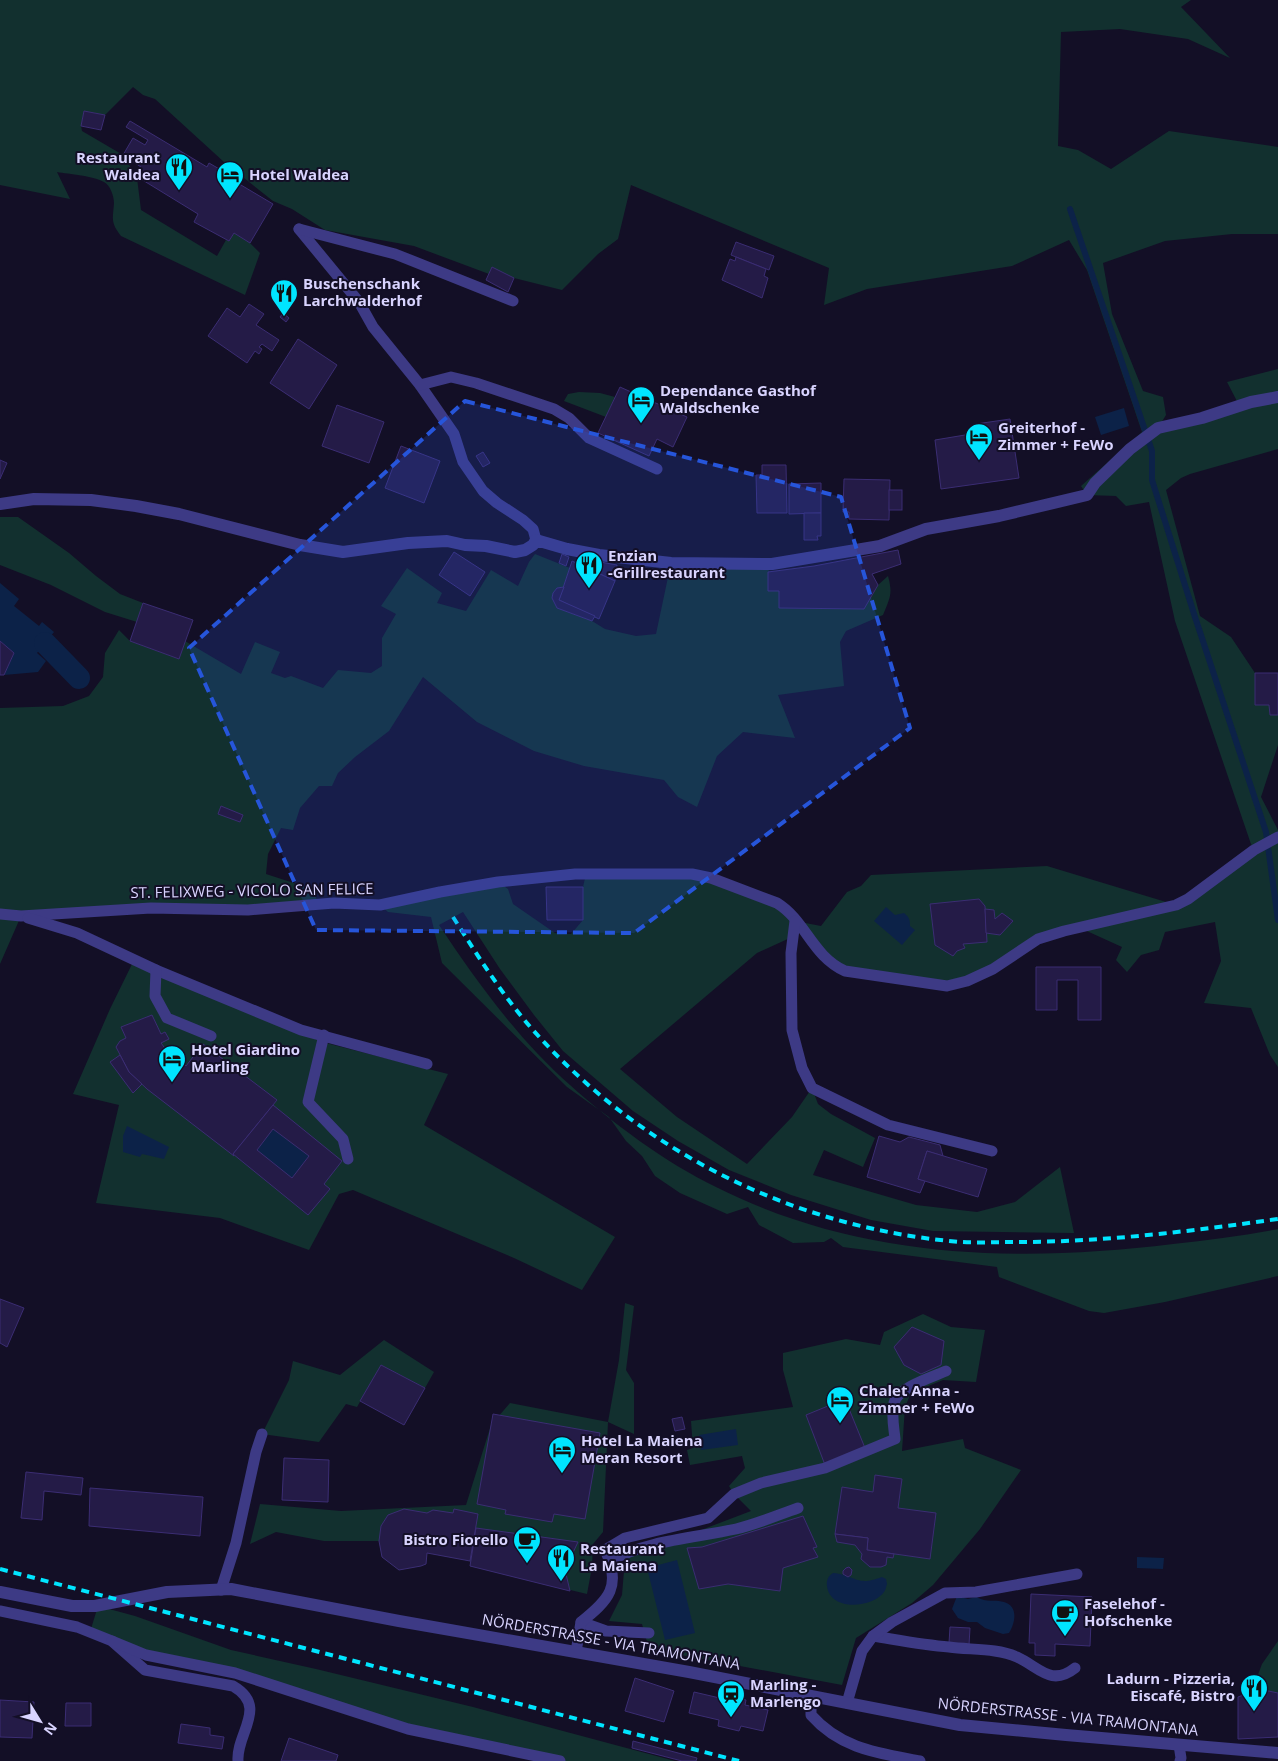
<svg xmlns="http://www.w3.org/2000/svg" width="1278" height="1761" viewBox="0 0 1278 1761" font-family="'Open Sans',sans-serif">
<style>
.green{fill:#12302f}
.water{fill:#0c2248}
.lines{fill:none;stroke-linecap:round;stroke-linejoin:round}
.stream{stroke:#0c2248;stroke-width:6}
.canal{stroke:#0c2248;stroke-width:22}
.building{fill:#241b47;stroke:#3b2d73;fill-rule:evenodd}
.service{stroke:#3d3a85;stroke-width:11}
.minor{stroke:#3d3a85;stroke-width:12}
.rail{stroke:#00e5ff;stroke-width:4;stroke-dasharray:8 6;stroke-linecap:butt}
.marked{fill:#2655da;fill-opacity:0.2;stroke:#2655da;stroke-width:4;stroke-dasharray:10 6;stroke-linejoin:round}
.labels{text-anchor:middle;stroke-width:4;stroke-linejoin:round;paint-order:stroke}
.poi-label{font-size:15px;font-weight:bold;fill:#d9d4ff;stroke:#130f26;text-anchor:start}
.street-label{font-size:15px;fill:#d9d4ff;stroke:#130f26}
</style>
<rect width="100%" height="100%" fill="#130f26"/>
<g class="green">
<path d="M0,0H1191L1181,7L1230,58L1188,39L1120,29L1061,32L1058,146L1078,150L1111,169L1169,131L1278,147V234H1232L1165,241L1103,263L1112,314L1143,391L1163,397L1166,415L1158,428L1239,405L1227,382L1278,369V449L1190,474L1181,478L1166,490L1200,616L1231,637L1255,673V705H1269L1270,715H1278V745L1261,797L1278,830V1067L1270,1055L1251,1008L1204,1003L1221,961L1215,922L1165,932L1159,950L1141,955L1127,972L1116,960L1122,947L1078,927L1018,952L947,986L845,971L795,921L792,937L757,953L620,1069L677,1117L747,1164L792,1117L812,1088L818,1104L831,1114L875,1138L863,1167L824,1150L813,1175L916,1205L977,1212L1015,1202L1060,1167L1074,1233L933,1231L871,1220L791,1195L729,1170L678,1141L633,1111L563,1051L534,1015L500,969L463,912L439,925C477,982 518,1039 570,1085C611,1122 666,1163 716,1187C859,1259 1017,1263 1173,1244C1208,1240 1243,1236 1278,1229V1276L1165,1302L1104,1313L1089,1311L999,1277L997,1267L843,1247L831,1238L824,1242L793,1243L759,1225L748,1207L727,1214L680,1193L655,1176L642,1156L626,1141L609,1117L567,1087L442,963L431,917L388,912L380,905L498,882L508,889L513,904L555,933L571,934L583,920V887L586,874L676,873L768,899L795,921L821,926L847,892L861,886L871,875L1047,866L1176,905L1253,850L1175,621L1149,502L1126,506L1116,496L1087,495L1081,486L1142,432L1087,270L1069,240L1012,266L867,289L824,305L829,268L631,185L618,239L598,254L562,290L514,278L493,268L489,274L414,246L325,230L292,209L273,201L224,162L155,99L143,95L133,87L105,115L84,111L81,126L82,131L123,155L137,178L141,210L217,256L226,240L229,241L234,233L250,243L260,253L245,295L121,236C110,222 113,219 114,203C114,196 110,185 104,182C94,176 69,174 57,172L70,199L0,185Z"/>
<polygon points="579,392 600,393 615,397 606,417 564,401 568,394"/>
<polygon points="0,517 18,517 69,553 96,576 120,594 143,603 137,622 105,612 51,585 0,565"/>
<path d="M535,554L570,568L564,587L557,588C552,596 552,600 557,608L592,621L605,629L636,636L656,634L671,563L769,564L768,590L779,591L780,608L864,609L878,585L888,576C893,594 890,598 883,615L846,631L840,642L844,686L778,695L795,738L743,732L717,756L697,807L678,797L664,780L584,766L534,751L477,722L423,677L389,731L355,757L338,773L332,786H319L300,808L293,830L281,828L268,854L266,874L312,889L319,904L21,916L0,964V708L63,706L89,696L103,677L105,653L119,630L130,641L179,659L185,641L241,674L255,642L280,652L271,673L285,678L291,676L323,688L338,670L371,673L382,666V638L396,614L381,606L407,568L442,593L437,603L466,611L491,570L518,586L529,562Z"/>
<polygon points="134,960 322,1042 448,1074 424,1125 615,1237 582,1290 514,1258 353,1190 339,1194 309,1250 220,1218 96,1203 119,1105 73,1094 110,1009"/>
<polygon points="625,1303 634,1306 626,1370 634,1383 634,1434 608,1422 603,1532 593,1544 592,1567 587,1594 470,1566 470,1561 427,1553 426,1564 421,1566 399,1570 382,1557 379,1541 324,1541 276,1532 250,1544 260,1504 341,1511 466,1505 491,1425 510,1403 608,1422 619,1360"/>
<polygon points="923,1314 951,1327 985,1330 976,1382 943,1380 911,1393 905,1407 902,1451 963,1439 965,1448 1021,1470 980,1529 933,1585 912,1603 856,1638 842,1685 649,1649 642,1624 609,1621 622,1595 625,1559 751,1511 734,1494 729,1486 745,1468 742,1456 690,1465 687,1450 693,1448 691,1421 793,1407 783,1370 783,1353 846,1339 880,1345 884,1332"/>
<polygon points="384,1340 434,1372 425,1388 381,1365 357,1407 346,1404 319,1442 262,1434 289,1380 293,1361 340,1375"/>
<polygon points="98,1606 135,1616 231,1650 316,1669 473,1707 675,1761 560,1761 408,1729 295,1692 146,1655 90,1632"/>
<polygon points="1278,1641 1278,1693 1259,1689 1248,1693 1245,1686 1256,1680 1262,1664"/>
</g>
<g class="water">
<polygon points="1124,408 1129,426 1101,435 1095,417"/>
<polygon points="0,583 19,599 14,606 39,626 42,622 54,632 37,653 46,661 38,672 4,675 14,653 0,641"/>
<path d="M886,907L895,915L904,913C909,917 910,919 910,926L915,930L902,945L874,921Z"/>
<polygon points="127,1126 169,1147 164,1159 142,1154 140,1157 123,1152 123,1136"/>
<polygon points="273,1129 309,1156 292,1178 257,1150"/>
<polygon points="736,1429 738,1445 701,1450 699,1435"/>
<polygon points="1137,1557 1164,1558 1163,1569 1137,1568"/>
<polygon points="677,1560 695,1633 665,1640 647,1568"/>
<path d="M833,1573C856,1575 856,1587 882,1577L886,1579L887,1584C886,1587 886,1589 884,1592C873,1608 830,1612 827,1586C826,1581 828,1576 833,1573Z"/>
<path d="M957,1596L968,1599L976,1597C988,1603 993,1599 1004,1602C1019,1606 1015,1624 1009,1633L1003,1634L985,1628L977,1622H968L958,1618L952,1609Z"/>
</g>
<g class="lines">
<polyline class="stream" points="1070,209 1152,451 1152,480 1195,617 1266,832 1278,920"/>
<polyline class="canal" points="45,643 79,678"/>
</g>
<g class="building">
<polygon points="84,111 105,115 101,130 81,126"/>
<polygon points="130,121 207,167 209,163 221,170 219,172 273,204 250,243 234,233 229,241 194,222 198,214 136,176 141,167 123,155 133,138 145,145 148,140 126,127"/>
<polygon points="736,242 774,256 769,270 731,255"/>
<polygon points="736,257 766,269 764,276 768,278 762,298 722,280 730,259 735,261"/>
<polygon points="492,267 514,278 508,292 486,280"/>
<polygon points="249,304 264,314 256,325 279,340 272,351 262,344 259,347 262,349 259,354 255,351 247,363 208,336 227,308 240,317"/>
<polygon points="283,313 289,318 286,322 280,317"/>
<polygon points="298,339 337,365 309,409 270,383"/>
<polygon points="620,387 687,417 673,447 657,439 649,456 598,433"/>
<polygon points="337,405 384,422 369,463 322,446"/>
<polygon points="1010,419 1019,478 941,489 935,440 977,433 976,424"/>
<polygon points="401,446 440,461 424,503 385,488"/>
<polygon points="483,452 490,463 483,467 476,456"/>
<polygon points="0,460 7,463 0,479"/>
<polygon points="762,465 786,465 787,513 757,513 756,475 762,475"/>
<polygon points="844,479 890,480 889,520 849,519 849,512 843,512"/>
<polygon points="821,483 821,513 789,514 789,484"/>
<rect x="889" y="490" width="13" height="20"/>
<polygon points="804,513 821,513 821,536 817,536 818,540 804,540"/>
<polygon points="898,550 901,564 872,574 878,585 864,609 779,608 779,591 768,591 768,572 814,566"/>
<polygon points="454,552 485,572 470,596 439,575"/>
<polygon points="562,554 569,557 566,566 559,563"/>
<polygon points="578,558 617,565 615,581 576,563"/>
<polygon points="572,561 615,581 599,619 559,600"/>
<polygon points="564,587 559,600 595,616 592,621 557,608 552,598 553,593 557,588"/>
<polygon points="143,603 193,620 179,659 130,641"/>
<polygon points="0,641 14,653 4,675 0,675"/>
<polygon points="1255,673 1278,673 1278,715 1270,715 1269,705 1255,705"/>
<polygon points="221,806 243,815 240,822 218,814"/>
<polygon points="546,887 583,887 583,920 547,920"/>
<polygon points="979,899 985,906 987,942 963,944 965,948 957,951 953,956 935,945 930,904"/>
<polygon points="985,909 994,910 995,919 1002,913 1013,921 1000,935 986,933"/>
<polygon points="1036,967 1101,967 1101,1020 1078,1020 1078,980 1057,980 1057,1010 1036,1010"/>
<polygon points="152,1015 161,1034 165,1032 169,1039 161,1043 167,1051 170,1049 186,1066 203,1044 277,1100 233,1154 234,1156 147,1089 129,1072 116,1047 120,1041 126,1038 121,1027"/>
<polygon points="120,1055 129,1072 142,1084 133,1093 110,1062"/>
<path d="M273,1105L342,1161L324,1184L330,1189L308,1215L233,1154ZM273,1129L309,1156L292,1178L257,1150Z"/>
<polygon points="879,1136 900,1142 909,1137 940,1145 943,1156 927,1151 918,1179 925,1181 920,1193 867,1177"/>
<polygon points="927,1151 987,1169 978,1197 918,1179"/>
<polygon points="0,1299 24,1308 7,1347 0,1343"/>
<polygon points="912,1327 944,1341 941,1365 921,1374 904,1365 894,1347"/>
<polygon points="381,1365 425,1388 404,1425 360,1401"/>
<polygon points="845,1399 865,1448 825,1465 806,1415"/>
<polygon points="493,1414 600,1433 585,1519 554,1514 552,1522 505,1514 506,1510 477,1504"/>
<polygon points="682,1417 685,1429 675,1431 672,1419"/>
<polygon points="284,1458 329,1460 328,1502 282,1500"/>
<polygon points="26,1472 83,1478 81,1495 44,1491 42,1520 21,1518"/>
<polygon points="875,1475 902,1479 898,1508 936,1513 930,1559 867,1550 868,1538 835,1534 842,1487 873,1492"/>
<polygon points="90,1488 203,1497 200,1536 89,1526"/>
<polygon points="404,1509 427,1513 433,1510 453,1513 454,1509 478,1514 470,1561 427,1553 426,1564 421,1566 399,1570 382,1557 379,1541 381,1526 388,1515"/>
<polygon points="803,1516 817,1547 813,1548 818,1557 783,1568 780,1591 728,1584 699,1589 687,1548 702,1547"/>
<polygon points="476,1528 578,1542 569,1561 566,1574 570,1591 470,1566"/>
<polygon points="835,1534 868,1538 867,1550 894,1554 893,1558 887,1557 886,1565 881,1567 870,1567 861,1559 862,1554 855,1545 837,1542"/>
<polygon points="849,1567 852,1570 851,1575 848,1577 843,1574 843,1571 846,1568"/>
<polygon points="1031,1594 1092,1597 1090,1646 1055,1644 1055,1656 1035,1655 1035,1643 1029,1643"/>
<polygon points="950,1627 970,1628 969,1645 949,1643"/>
<polygon points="635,1678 674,1691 664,1722 625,1711"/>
<polygon points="1259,1689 1278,1693 1278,1737 1238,1739 1238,1697"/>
<polygon points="694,1692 724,1699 725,1695 746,1700 745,1705 768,1710 763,1731 741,1726 739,1731 718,1726 719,1720 689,1713"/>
<polygon points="0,1700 34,1702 32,1738 0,1737"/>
<polygon points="66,1703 91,1703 91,1726 65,1726"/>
<polygon points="181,1724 210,1728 210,1735 224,1737 222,1749 178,1743"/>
<polygon points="289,1738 338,1755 336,1761 281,1761"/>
<polygon points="633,1741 697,1758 696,1761 682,1761 632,1748"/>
</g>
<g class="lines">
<g class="service">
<polyline points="299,229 359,302 373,327 420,385 454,434 463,462 483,491 497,503 523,520 533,529 536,540"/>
<polyline points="299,229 395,254 513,301"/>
<polyline points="420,385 451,377 476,383 554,409 569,418 589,438 657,469"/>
<path d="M0,914L21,916L151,908L248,910L334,903L380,905L440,892L498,882L575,874H692L711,878L777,903C806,921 812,956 845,971L947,986L967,981L993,969L1038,939L1064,931L1176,905L1188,899L1254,850L1278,837"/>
<polyline points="28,918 77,933 156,970 301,1030 427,1064"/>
<polyline points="795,921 791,953 792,1030 802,1068 812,1088 888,1125 992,1151"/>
<polyline points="156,970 155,996 167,1018 211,1036"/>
<polyline points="324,1035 308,1102 343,1139 348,1159"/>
<path d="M610,1561C648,1540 695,1538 736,1529C757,1524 778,1515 798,1508"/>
<polyline points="221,1590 236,1543 256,1452 262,1434"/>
<path d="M0,1611L77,1627L112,1641L145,1670L233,1686C269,1707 236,1733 238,1761"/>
<polyline points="581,1622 606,1631 649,1633"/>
<path d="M873,1636C898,1640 923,1645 949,1647C970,1650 997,1648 1017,1657C1039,1667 1051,1687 1075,1668"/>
<polyline points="112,1641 146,1655 235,1673 408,1729 560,1761"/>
<path d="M576,1652L581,1622C609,1600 622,1586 605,1550L625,1538L708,1518L734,1494L761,1483L825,1468L895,1439C894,1428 891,1415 894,1403C897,1388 932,1377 946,1371"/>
<path d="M811,1696V1715C841,1749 878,1753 920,1761"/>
<polyline points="847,1703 862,1651 873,1636 892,1622 945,1593 976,1592 1077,1574"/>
<polyline points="1179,1745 1181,1758 1180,1761"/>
</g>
<g class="minor">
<polyline points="0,504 34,499 91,500 136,506 179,514 300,545 343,552 408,543 447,541 465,545 486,546 515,552 525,550 533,545 536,540 567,549 599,555 671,563 772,564 880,546 926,529 999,516 1087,495 1095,483 1130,449 1158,428 1202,418 1251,402 1278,397"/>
<polyline points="0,1592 72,1606 95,1606 167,1592 231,1589 399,1621 689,1672 960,1725 1066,1735 1278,1753"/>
</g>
<g class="rail">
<path d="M453,917C478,956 502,995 533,1030C642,1153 797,1229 961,1242C980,1243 999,1242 1018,1242C1105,1242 1192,1231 1278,1219"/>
<polyline points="0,1569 739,1761"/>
</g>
</g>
<path class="marked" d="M465,401L841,497L910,728L634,933L316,930L189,648Z"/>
<defs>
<g id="restaurant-pin" transform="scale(1.4375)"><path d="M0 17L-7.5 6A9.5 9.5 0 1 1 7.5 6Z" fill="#00e5ff" stroke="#130f26"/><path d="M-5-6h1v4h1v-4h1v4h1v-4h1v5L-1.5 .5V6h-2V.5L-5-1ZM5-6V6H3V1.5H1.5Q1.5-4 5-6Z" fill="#111"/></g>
<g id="hotel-pin" transform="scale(1.4375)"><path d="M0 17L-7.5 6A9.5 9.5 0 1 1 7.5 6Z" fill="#00e5ff" stroke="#130f26"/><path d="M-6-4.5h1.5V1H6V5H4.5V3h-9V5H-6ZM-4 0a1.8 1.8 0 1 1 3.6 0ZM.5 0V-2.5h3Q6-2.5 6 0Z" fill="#111"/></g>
<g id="cafe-pin" transform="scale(1.4375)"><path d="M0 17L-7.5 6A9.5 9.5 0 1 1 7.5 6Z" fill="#00e5ff" stroke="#130f26"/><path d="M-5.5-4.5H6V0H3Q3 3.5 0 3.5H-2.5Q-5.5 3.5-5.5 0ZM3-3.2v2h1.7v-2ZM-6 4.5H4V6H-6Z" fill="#111"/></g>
<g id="station-pin" transform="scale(1.4375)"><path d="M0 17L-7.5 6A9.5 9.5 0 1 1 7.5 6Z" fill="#00e5ff" stroke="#130f26"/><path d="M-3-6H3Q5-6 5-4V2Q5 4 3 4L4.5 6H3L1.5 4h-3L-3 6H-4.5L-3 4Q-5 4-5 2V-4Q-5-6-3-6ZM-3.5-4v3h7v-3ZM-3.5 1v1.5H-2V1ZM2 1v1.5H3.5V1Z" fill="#111"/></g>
</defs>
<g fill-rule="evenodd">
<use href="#restaurant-pin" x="179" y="167"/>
<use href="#hotel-pin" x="230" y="175"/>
<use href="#restaurant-pin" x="284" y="293"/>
<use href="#hotel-pin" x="641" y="400"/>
<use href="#hotel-pin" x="979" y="437"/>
<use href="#restaurant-pin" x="589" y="565"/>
<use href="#hotel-pin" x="172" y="1059"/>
<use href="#hotel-pin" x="840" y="1400"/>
<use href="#hotel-pin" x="562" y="1450"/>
<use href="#cafe-pin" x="527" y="1540"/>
<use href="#restaurant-pin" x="561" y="1558"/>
<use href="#cafe-pin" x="1065" y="1613"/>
<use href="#restaurant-pin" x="1254" y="1688"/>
<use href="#station-pin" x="731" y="1694"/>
</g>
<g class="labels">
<g class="poi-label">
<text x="160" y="163" text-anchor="end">Restaurant<tspan x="160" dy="17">Waldea</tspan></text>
<text x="249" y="180">Hotel Waldea</text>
<text x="303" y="289">Buschenschank<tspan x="303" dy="17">Larchwalderhof</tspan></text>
<text x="660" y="396">Dependance Gasthof<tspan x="660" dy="17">Waldschenke</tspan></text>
<text x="998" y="433">Greiterhof -<tspan x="998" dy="17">Zimmer + FeWo</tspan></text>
<text x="608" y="561">Enzian<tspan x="608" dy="17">-Grillrestaurant</tspan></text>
<text x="191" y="1055">Hotel Giardino<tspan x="191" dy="17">Marling</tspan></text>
<text x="859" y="1396">Chalet Anna -<tspan x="859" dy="17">Zimmer + FeWo</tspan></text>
<text x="581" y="1446">Hotel La Maiena<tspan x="581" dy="17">Meran Resort</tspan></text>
<text x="508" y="1545" text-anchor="end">Bistro Fiorello</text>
<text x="580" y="1554">Restaurant<tspan x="580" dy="17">La Maiena</tspan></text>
<text x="1084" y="1609">Faselehof -<tspan x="1084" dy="17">Hofschenke</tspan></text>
<text x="1235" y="1684" text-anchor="end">Ladurn - Pizzeria,<tspan x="1235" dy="17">Eiscafé, Bistro</tspan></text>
<text x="750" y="1690">Marling -<tspan x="750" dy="17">Marlengo</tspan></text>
</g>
<g class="street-label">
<text transform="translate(252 891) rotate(-1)" y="5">ST. FELIXWEG - VICOLO SAN FELICE</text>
<text transform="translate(611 1642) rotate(10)" y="5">NÖRDERSTRASSE - VIA TRAMONTANA</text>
<text transform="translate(1068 1717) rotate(6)" y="5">NÖRDERSTRASSE - VIA TRAMONTANA</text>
</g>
</g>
<g transform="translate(40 1721) rotate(127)" stroke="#130f26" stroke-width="4" paint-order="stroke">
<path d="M0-4L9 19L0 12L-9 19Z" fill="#d9d4ff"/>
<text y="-8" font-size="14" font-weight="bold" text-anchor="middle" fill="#d9d4ff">N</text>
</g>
</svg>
